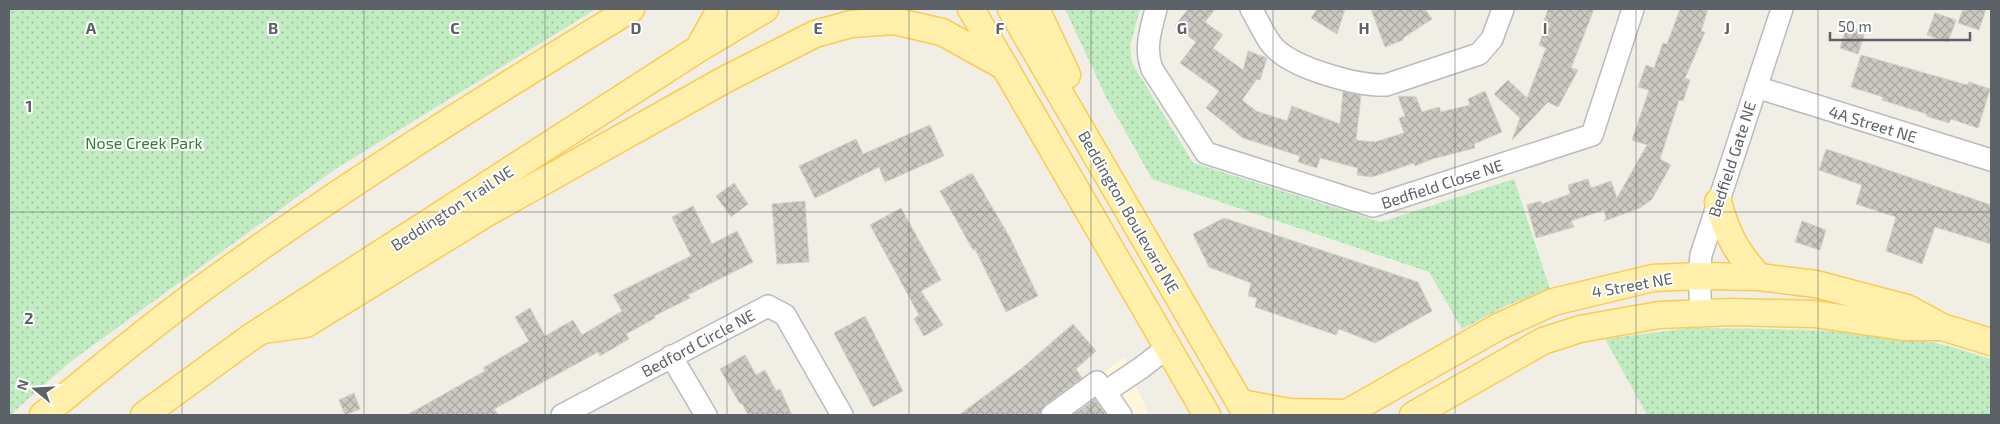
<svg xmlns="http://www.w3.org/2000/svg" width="2000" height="424" viewBox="0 0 2000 424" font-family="'Exo 2',sans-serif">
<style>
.commercial{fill:#fff6dc}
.park{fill:url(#park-dots)}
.building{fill:url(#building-cross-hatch);stroke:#d7d0c3}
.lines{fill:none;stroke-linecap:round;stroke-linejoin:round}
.minor-casing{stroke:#b8bcc0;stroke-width:24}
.major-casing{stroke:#ffca50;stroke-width:29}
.minor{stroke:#fff;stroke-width:21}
.major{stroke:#fff0ac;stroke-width:26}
.grid{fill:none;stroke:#5d6268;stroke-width:1;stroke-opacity:0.55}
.labels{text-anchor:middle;stroke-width:4;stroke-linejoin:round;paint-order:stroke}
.street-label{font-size:16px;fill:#5d6268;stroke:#fff}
.park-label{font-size:16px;fill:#2a812c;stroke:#fff}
.grid-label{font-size:16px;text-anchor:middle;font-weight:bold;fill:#5d6268;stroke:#fff;stroke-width:4;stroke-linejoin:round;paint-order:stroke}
</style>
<defs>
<pattern id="park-dots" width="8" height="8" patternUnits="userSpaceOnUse" patternTransform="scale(1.25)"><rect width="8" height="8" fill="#c1ebc0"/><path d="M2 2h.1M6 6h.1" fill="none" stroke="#a0c2a0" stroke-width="1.8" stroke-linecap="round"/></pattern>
<pattern id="building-cross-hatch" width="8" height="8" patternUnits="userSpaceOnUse" patternTransform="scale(1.25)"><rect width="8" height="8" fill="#ccc9c2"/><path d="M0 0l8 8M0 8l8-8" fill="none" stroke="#a9a7a1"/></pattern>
</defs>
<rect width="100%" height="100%" fill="#f1eee5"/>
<polygon class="commercial" points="1124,357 1149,415 1045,415"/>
<g class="park">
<polygon points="9,9 596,9 337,168 70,362 10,415"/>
<polygon points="1065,9 1140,9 1130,46 1132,63 1193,163 1381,222 1514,179 1550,289 1506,306 1462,329 1429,272 1152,179 1106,97"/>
<path d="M1689,328C1771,329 1855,328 1936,343C1955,347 1973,354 1991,359V415H1647L1605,339Z"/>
</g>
<g class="building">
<polygon points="1188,9 1215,9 1205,22 1223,35 1213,48 1243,70 1248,51 1267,58 1260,80 1257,79 1242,100 1256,111 1287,121 1292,106 1340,124 1343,92 1361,95 1356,140 1375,142 1404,133 1399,118 1405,116 1398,96 1416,97 1422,112 1439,107 1441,112 1470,105 1468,99 1485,91 1502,132 1474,144 1475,148 1432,159 1415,166 1414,163 1372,177 1357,175 1358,168 1320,158 1317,168 1298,162 1300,156 1243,138 1206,108 1219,91 1180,63 1196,42 1175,26"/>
<polygon points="1317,9 1345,9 1337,34 1311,18"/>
<polygon points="1371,9 1425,9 1432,19 1403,38 1403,40 1385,47"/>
<polygon points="1548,9 1594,9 1571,68 1578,70 1558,107 1548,102 1512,140 1520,118 1494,94 1508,80 1527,98 1546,48 1539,45 1546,25 1543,24"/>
<polygon points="1680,9 1708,9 1701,31 1705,32 1685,78 1690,80 1683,101 1679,100 1660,159 1671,165 1652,199 1640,208 1604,221 1606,218 1604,210 1571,221 1574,227 1536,238 1527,205 1541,201 1542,204 1570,194 1568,185 1588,179 1591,188 1611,181 1617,198 1647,145 1632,140 1649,90 1638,87 1646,65 1654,68 1663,43 1667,44"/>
<polygon points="1963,9 1986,9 1979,30 1958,23"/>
<polygon points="1935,13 1956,20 1948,42 1927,35"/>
<polygon points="1847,26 1865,32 1858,54 1840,48"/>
<polygon points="1861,55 1967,85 1969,82 1990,89 1978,128 1951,119 1949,123 1926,116 1927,114 1882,100 1883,97 1851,87"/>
<polygon points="930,125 944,156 885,182 879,167 815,198 799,166 856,139 863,154"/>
<polygon points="1826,149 1991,205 1991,244 1935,227 1922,264 1886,251 1896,217 1856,204 1862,185 1819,170"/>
<polygon points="972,173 1009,236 1038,296 1006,312 975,249 973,250 940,191"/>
<polygon points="734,183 748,204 731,217 716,196"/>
<polygon points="805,201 809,262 777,264 772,204"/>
<polygon points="693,206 712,244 737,231 753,262 688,295 690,298 654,316 655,318 626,334 629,339 600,356 598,352 494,409 498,415 407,415 485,371 483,368 529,341 515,317 530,308 545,336 573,320 582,335 622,311 613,295 691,256 672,217"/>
<polygon points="901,208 941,280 921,291 943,325 924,336 914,319 919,315 870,225"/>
<polygon points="1224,218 1418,282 1432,311 1375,343 1339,329 1336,335 1255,307 1257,298 1248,296 1251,283 1209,267 1193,234"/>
<polygon points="1802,221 1826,230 1820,250 1795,242"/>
<polygon points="865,316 903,391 873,407 834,333"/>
<polygon points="1073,324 1096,351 1076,369 1082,378 1045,405 1040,415 959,415 1021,369"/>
<polygon points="745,355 756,375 765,370 776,391 780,389 792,415 748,415 742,403 740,404 720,369"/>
<polygon points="354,393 360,409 345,415 339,400"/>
<polygon points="1095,399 1106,415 1073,415"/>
</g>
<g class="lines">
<g class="minor-casing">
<g id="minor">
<path d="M1156,9C1151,30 1144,47 1152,69L1206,153L1373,206L1592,135L1633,9"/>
<path d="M1251,9C1258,20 1264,35 1272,45C1291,68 1357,86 1386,85L1479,54L1492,39L1503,9"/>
<polyline points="1756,87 1991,160"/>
<polyline points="1701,312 1699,276 1701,255 1782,9"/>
<polyline points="671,356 706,415"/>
<polyline points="562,415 768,306 785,315 842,415"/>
<polyline points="1052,415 1097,382 1105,392"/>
<polyline points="1121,415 1105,392 1141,368 1168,347"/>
</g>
</g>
<g class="major-casing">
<g id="major">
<polyline points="971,9 1207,415"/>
<polyline points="1011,9 1247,415"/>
<polyline points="1036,9 1067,75"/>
<polyline points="702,42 716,17 728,9"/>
<path d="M1718,202C1727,234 1736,252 1759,277"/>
<polyline points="263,330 306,324 487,213 726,79 815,34 851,24 894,21 942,32 1005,67"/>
<polyline points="1241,403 1289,412 1348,413"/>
<path d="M43,415C96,372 148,328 203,288C340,188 486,97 631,9"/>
<polyline points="144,415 251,337 698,49 765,9"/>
<polyline points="1343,415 1498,327 1553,302 1653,278 1699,276 1759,277 1816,284 1907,308 1942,327 1991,342"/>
<polyline points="1413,415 1543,341 1580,329 1659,315 1732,312 1814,314 1904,327 1939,327"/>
</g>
</g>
<use href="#minor" class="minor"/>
<use href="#major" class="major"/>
</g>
<path class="grid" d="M182,9V415M364,9V415M545,9V415M727,9V415M909,9V415M1091,9V415M1273,9V415M1455,9V415M1636,9V415M1818,9V415M9,212H1991"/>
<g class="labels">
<g class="street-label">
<text transform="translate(1873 124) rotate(17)" y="6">4A Street NE</text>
<text transform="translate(1732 159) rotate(-72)" y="6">Bedfield Gate NE</text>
<text transform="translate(1442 184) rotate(-18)" y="6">Bedfield Close NE</text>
<text transform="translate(452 208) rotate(-33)" y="6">Beddington Trail NE</text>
<text transform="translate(1129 212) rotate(60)" y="6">Beddington Boulevard NE</text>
<text transform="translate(1632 285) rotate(-10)" y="6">4 Street NE</text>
<text transform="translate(698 343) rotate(-28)" y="6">Bedford Circle NE</text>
</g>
<g class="park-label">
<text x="144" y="149">Nose Creek Park</text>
</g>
</g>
<g class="grid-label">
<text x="91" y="34">A</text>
<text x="273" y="34">B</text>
<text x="455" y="34">C</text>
<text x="636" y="34">D</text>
<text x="818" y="34">E</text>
<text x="1000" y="34">F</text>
<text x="1182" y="34">G</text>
<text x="1364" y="34">H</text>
<text x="1545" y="34">I</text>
<text x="1727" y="34">J</text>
<text x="29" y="112">1</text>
<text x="29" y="324">2</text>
</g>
<rect width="2000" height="424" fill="none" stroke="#5d6268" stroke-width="20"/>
<g transform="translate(35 389) rotate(288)" stroke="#ffffff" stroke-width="4" paint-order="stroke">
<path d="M0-4L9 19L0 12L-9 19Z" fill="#5d6268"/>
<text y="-8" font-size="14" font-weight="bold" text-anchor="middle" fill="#5d6268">N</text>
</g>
<path d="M1830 32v8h140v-8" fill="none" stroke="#5d6268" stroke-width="2.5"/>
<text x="1838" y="32" font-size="15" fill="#5d6268" stroke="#ffffff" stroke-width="4" paint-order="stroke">50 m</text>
</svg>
